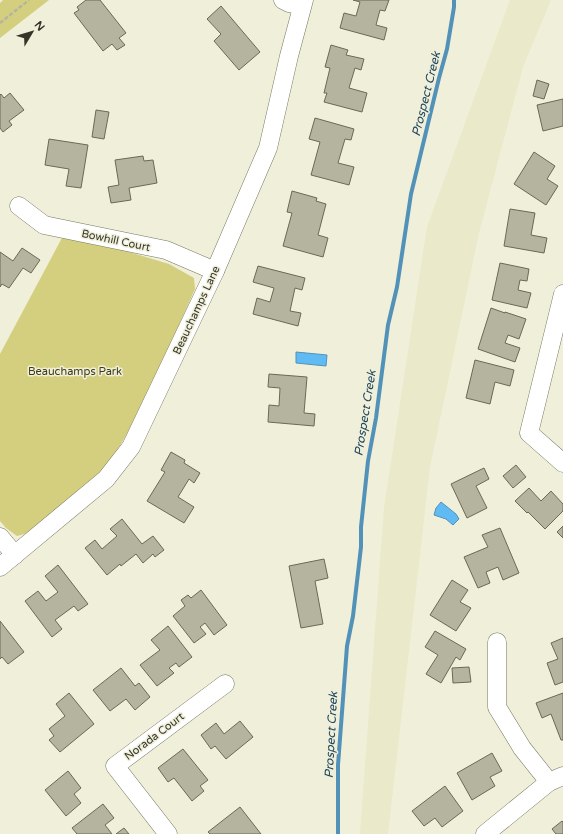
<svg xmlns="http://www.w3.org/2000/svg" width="563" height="834" viewBox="0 0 563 834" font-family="'Varela Round',sans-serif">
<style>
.built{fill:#eae9ca}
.green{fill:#d4cf7e}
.water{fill:#60bbf5;stroke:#5392b8}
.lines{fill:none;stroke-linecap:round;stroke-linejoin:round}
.stream{stroke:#5392b8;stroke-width:4}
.building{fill:#b5b59f;stroke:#6a6956}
.minor-casing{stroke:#787763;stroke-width:19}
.path{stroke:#b4b4a2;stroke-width:2.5;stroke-dasharray:4 2;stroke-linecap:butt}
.minor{stroke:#fff;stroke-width:18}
.labels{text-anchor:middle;stroke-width:3;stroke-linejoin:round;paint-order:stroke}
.street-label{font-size:11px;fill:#34342b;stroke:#f0efd9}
.park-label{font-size:11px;fill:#3e3b12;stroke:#f0efd9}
.water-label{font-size:12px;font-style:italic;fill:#20465f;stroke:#f0efd9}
</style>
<rect width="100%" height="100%" fill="#f0efd9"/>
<polygon class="built" points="510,0 551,0 523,67 479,233 430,467 388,834 360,834 384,508 427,227"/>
<g class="green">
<polygon points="3,0 49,0 0,38 0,3"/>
<polygon points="63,236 116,248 169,264 194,278 195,289 163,361 127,434 111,460 94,479 28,533 17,536 6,528 0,521 0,354"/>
</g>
<g class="water">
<polygon points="296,352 327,355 326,366 296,363"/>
<polygon points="441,502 456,514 459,519 453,525 446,519 434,515 436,508"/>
</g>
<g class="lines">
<polyline class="stream" points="338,834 338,765 347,646 353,616 361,547 361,527 368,461 376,418 388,325 397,287 411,194 439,78 447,49 454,7 454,0"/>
</g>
<g class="building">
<polygon points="86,0 100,0 126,33 119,38 125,45 117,50 112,44 103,51 74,13 79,10 77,7"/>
<polygon points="353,0 389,0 385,11 380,10 376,25 387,28 384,40 340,28 344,13 356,16 360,2"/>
<polygon points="221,6 260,52 239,70 214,41 221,34 207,19"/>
<polygon points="331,45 348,50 346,55 364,59 361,70 355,68 349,88 367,93 362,112 324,102 327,93 324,93 330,68 325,67"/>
<polygon points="537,80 549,84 544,99 533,96"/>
<polygon points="10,93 24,110 9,121 12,125 3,132 0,128 0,95 1,94 4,98"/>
<polygon points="563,99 563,126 543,131 537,105"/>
<polygon points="96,110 109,112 104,139 92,137"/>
<polygon points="315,118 354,129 351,140 345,139 338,163 354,167 349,185 311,175 320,142 309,139"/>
<polygon points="49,139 88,145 81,188 66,186 69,169 45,165"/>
<polygon points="534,152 555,166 547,179 558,186 546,205 514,184"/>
<polygon points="143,156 144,161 153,160 157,183 129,188 131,200 111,203 108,187 119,185 115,160"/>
<polygon points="292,191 317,198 316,201 326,204 318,235 328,238 323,257 283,246 292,213 287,212"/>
<polygon points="510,209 535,213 531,235 547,238 544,253 504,246"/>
<polygon points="22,248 40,260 31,273 23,268 9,288 2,284 0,287 0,252 13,261"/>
<polygon points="500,263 529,269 527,281 520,280 518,290 531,293 527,308 492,300"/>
<polygon points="258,266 305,278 302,290 295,288 290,311 301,313 298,326 253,314 257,298 270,302 274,288 253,282"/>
<polygon points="491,308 505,313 505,312 526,319 519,339 508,335 505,343 520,348 515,362 478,349"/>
<polygon points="475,360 514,370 510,386 495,382 490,404 466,398"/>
<polygon points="269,374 307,377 304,413 315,414 314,426 268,422 269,405 279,406 280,388 268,387"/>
<polygon points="171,452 185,460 184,463 200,473 194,483 189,479 178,497 194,507 184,523 147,501 165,472 161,470"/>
<polygon points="516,465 526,477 513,488 503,476"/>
<polygon points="484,468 489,479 476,486 487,508 467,518 451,484"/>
<polygon points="529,488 541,501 551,491 563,504 563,511 545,529 528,512 527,513 515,501"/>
<polygon points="122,519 142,544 153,536 164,550 155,557 153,554 143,563 136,554 121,566 120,564 107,575 85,548 95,540 102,549 117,536 110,529"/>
<polygon points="563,526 563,538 557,532"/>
<polygon points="500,528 519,573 503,580 498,567 486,572 490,583 478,588 464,557 488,547 482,535"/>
<polygon points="324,559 328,578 315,581 323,624 301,628 289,566"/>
<polygon points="58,565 88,604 78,611 74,606 55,620 62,629 52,637 25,601 38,591 46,601 58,592 45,576"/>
<polygon points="452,580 468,590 460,602 471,608 456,631 430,615"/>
<polygon points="201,590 227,625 214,635 205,623 200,627 206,634 194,643 173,616 185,606 181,600 188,595 191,598"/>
<polygon points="0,621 24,652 8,664 2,657 0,659"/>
<polygon points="168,626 192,657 179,667 176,663 169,668 174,673 157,686 140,665 160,650 151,640"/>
<polygon points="435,631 466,649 460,660 456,657 441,683 426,674 438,655 425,647"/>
<polygon points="563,638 563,682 555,685 547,663 558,659 551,643"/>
<polygon points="469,667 471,682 453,683 452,668"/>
<polygon points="121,668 135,686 139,683 150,697 135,710 126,699 110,711 93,690"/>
<polygon points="69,693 94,724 60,752 49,740 54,736 49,729 65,716 56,704"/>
<polygon points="563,693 563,740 561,740 551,714 542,718 536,703"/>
<polygon points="240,721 253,737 226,759 215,746 211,749 201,735 216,723 224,734"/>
<polygon points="183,749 208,780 200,786 204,791 192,801 174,778 168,782 158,768"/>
<polygon points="492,753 502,771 490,777 495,786 472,800 457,773"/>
<polygon points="68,771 81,788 74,794 81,803 66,816 45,790"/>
<polygon points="445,786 463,811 442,827 435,818 424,826 412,811"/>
<polygon points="103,804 114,818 105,825 112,834 77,834 72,828"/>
<polygon points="240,807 261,834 210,834 208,832"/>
<polygon points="562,821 563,822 563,834 556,834 552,829"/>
<polygon points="124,828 129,834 116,834"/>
</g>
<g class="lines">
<g class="minor-casing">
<g id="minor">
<polyline points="283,0 289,3 302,5"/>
<polyline points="19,206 44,225 166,250 215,271"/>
<polyline points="563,294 529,433 563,463"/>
<polyline points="0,537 15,555"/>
<polyline points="0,567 106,479 131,447 215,271 268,148 289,56 304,0"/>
<polyline points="497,642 497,707 522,748 549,782"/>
<polyline points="168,834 115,766 225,684"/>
<polyline points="485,834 549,782 563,776"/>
</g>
</g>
<polyline class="path" points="0,23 29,0"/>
<use href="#minor" class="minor"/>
</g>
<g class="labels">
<g class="street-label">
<text transform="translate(116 240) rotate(12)" y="4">Bowhill Court</text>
<text transform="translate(196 310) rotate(-65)" y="4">Beauchamps Lane</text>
<text transform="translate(154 736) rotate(-37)" y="4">Norada Court</text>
</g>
<g class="park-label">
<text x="75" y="375">Beauchamps Park</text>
</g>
<g class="water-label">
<text transform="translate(426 94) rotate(-76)" y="4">Prospect Creek</text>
<text transform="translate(365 413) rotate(-81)" y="4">Prospect Creek</text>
<text transform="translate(331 735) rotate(-87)" y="4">Prospect Creek</text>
</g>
</g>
<g transform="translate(32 32) rotate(52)" stroke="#f0efd9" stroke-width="3" paint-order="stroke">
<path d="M0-3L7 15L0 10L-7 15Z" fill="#34342b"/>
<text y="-6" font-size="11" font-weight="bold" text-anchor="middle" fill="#34342b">N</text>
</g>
</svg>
